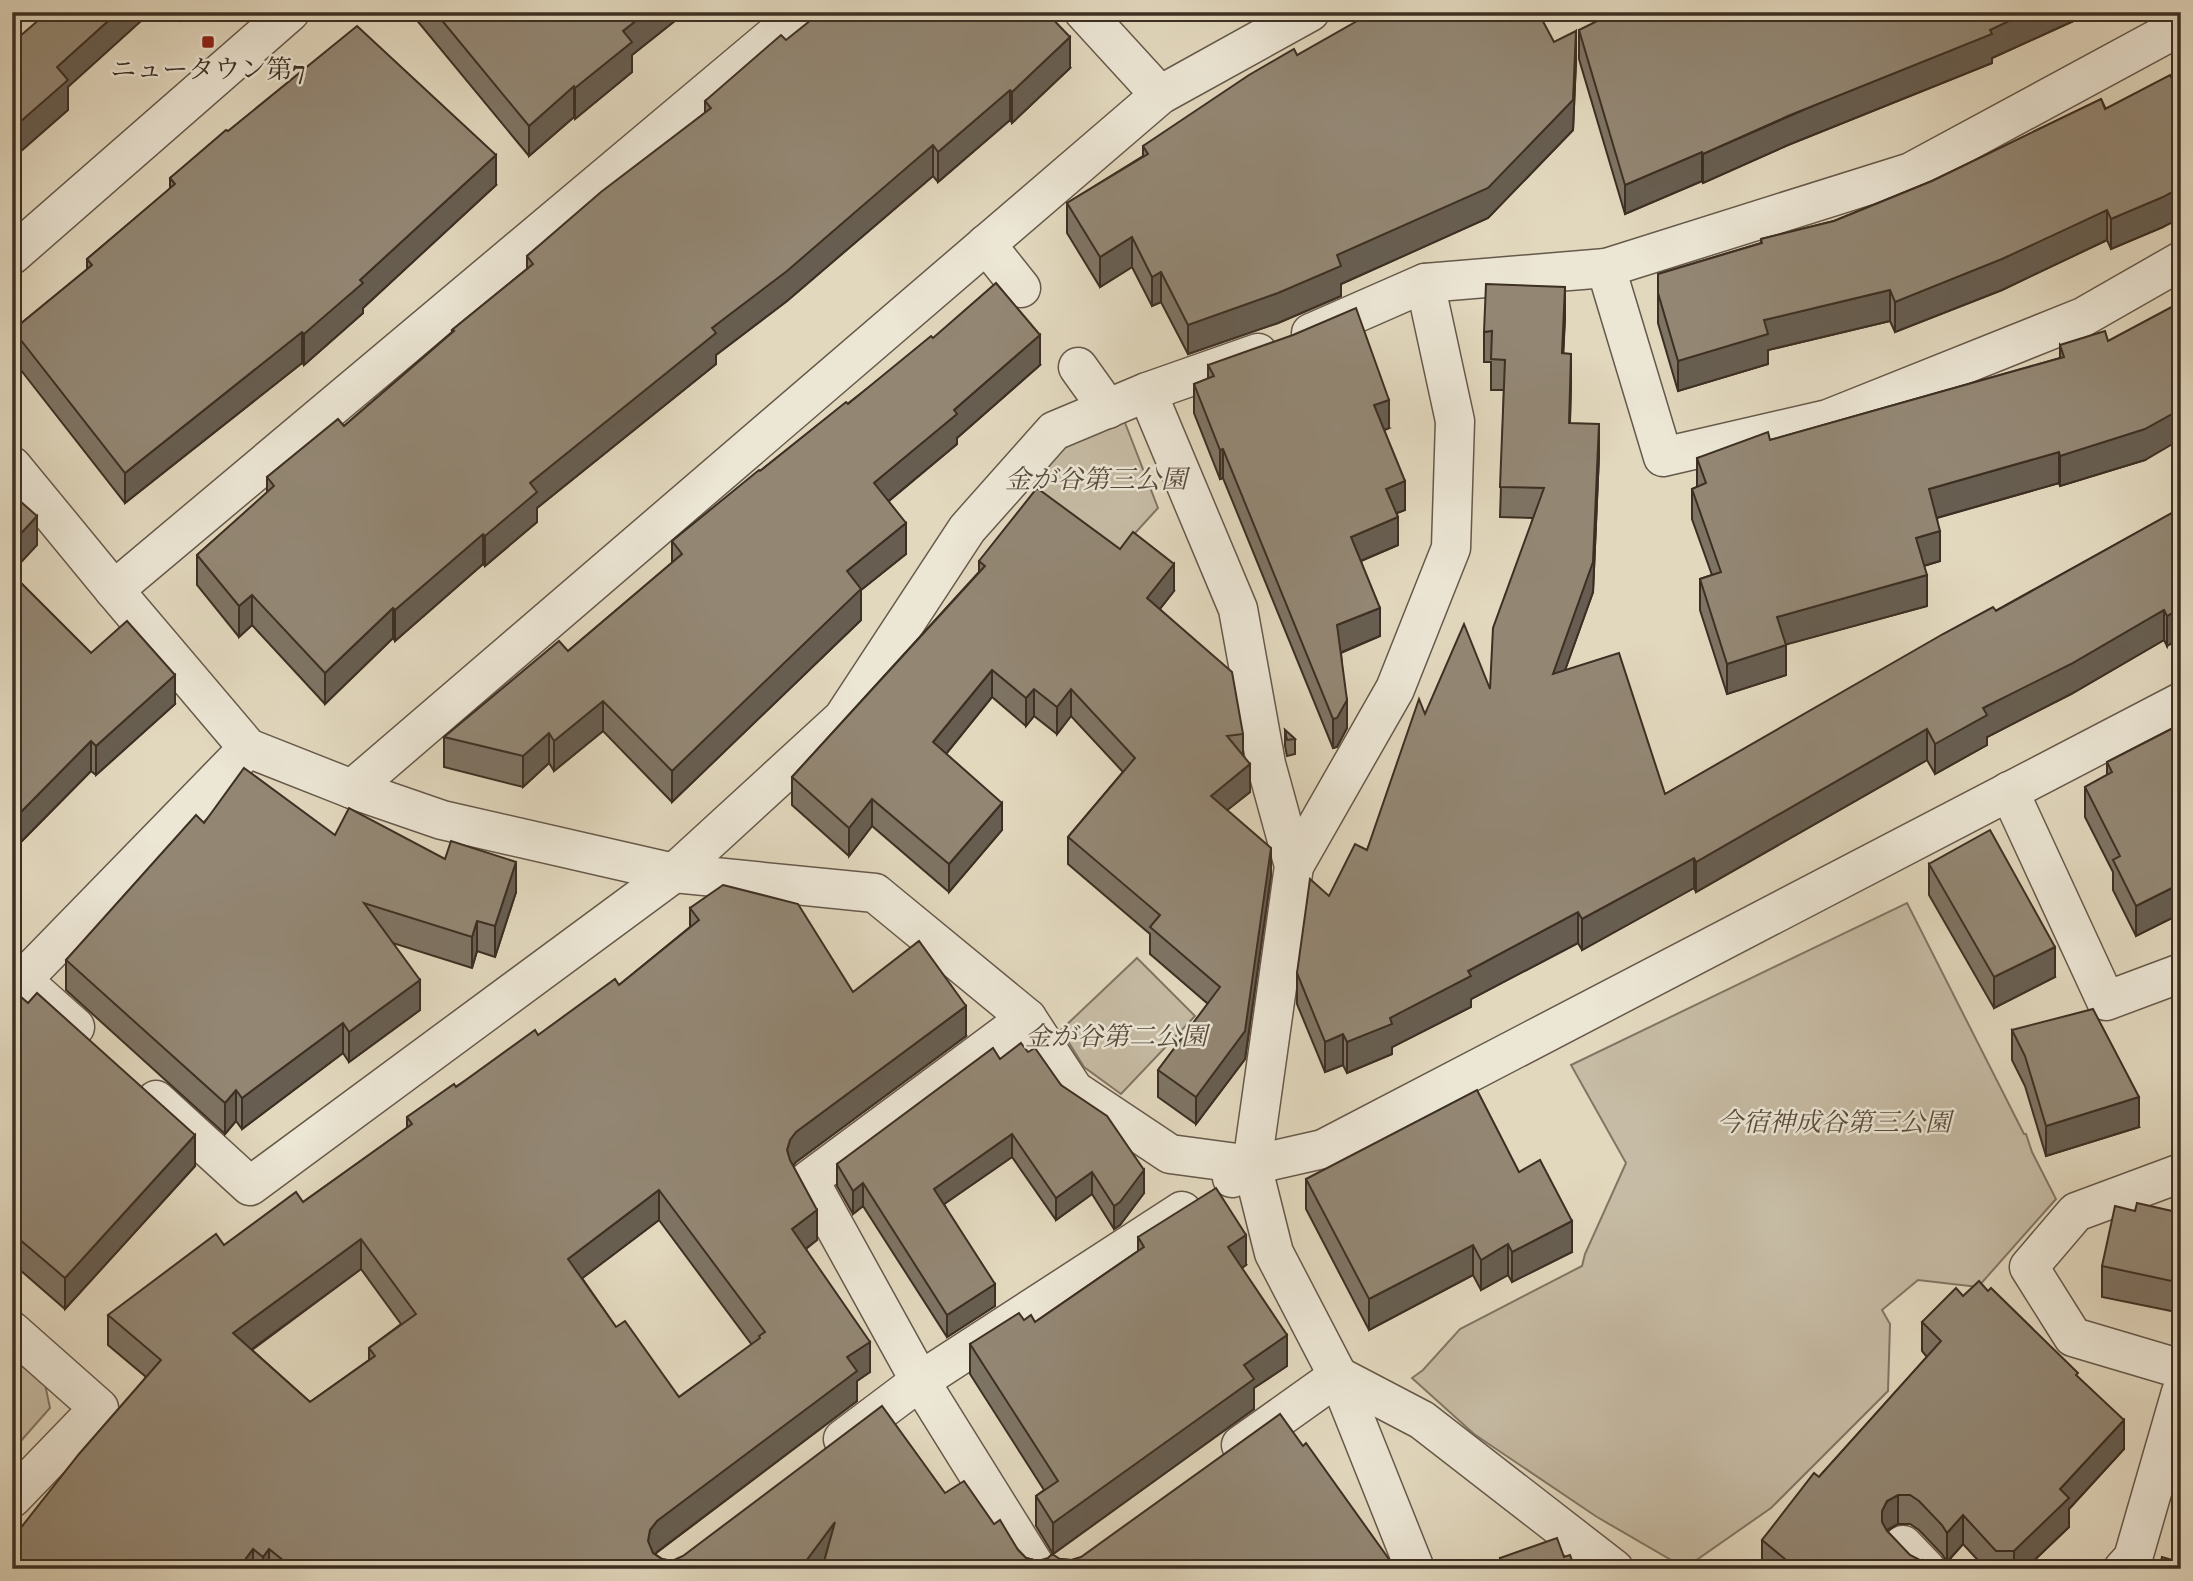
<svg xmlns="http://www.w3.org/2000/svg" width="2193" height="1581" viewBox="0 0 2193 1581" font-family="'IM FELL DW Pica','Noto Serif JP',serif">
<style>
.green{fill:#c6bba4;stroke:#827564;stroke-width:2}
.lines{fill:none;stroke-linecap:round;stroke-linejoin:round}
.minor-casing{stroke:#66594a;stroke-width:41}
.minor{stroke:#ece6d5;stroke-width:38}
.wall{fill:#7e7464;stroke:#3d2f23;stroke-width:2;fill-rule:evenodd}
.shaded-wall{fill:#675e51;stroke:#3d2f23;stroke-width:2}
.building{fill:#938774;stroke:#3d2f23;stroke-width:2;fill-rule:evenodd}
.poi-dot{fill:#8f2418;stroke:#ece6d5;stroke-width:2.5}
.labels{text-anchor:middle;stroke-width:5;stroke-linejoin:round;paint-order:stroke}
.poi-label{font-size:26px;fill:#3d2f23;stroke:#ece6d5}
.park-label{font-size:26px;font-style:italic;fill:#584b3d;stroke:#ece6d5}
</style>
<rect width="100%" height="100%" fill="#e2d8be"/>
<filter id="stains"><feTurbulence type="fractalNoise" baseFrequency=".00286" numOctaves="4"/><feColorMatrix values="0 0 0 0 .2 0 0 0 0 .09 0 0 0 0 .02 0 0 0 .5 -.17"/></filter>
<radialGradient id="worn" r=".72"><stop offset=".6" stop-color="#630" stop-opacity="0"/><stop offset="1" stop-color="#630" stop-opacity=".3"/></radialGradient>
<g class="green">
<polygon points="1122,415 1158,508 1115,555 1028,480 1066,443"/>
<polygon points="1907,903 2024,1134 2026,1134 2032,1152 2056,1199 1978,1287 1918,1280 1882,1310 1890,1324 1888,1391 1771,1508 1685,1568 1597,1517 1474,1434 1412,1378 1423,1370 1460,1329 1582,1266 1585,1254 1626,1163 1571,1065"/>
<polygon points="1137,958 1195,1016 1121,1094 1084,1067 1061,1030"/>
<polygon points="12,1355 45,1384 50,1408 12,1451"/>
</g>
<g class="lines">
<g class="minor-casing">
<g id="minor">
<polyline points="1084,12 1160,95"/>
<polyline points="986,244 1021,288"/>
<polyline points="12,255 290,12"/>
<polyline points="1606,268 1663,457 1828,419 2083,317 2181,261"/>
<polyline points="1311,333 1425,283 1606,268 1911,172 2181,26"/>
<polyline points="1078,367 1108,409"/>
<polyline points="1147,392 1238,609 1266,764 1294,866 1252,1165 1232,1178"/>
<polyline points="12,466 114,590 248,748 352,789 442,820 674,873 875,893 1027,1018 1074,1090 1170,1154 1252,1165 1274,1253 1338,1376 1415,1569"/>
<polyline points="114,590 802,12"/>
<polyline points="352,789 1160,95 1310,12"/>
<polyline points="2009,791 2106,1001 2181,973"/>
<polyline points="1294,866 1395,689 1451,548 1455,421 1425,283"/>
<polyline points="1027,1018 809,1180 920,1381 1037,1569"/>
<polyline points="75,1027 22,980 248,748"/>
<polyline points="156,1100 250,1186 674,873 843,718 967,529 1054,431 1147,392 1258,353"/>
<polyline points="1252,1165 1323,1149 2181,702"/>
<polyline points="2181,1173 2076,1212 2029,1267 2073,1337 2181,1369"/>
<polyline points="12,1331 99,1408 12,1498"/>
<polyline points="843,1439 920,1381 1182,1211"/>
<polyline points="1241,1445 1338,1376 1422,1420 1614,1569"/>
<polyline points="1903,1545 1926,1569"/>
<polyline points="2123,1569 2133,1558 2181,1392"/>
</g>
</g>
<use href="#minor" class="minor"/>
</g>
<g class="wall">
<polygon points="173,12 188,12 181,20"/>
<polygon points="410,12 686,12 632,55 632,72 575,119 574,117 529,156"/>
<polygon points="2080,14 2080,18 1992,58 1992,63 1788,145 1703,183 1702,181 1625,214 1579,59 1579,30"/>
<polygon points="786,40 1070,68 1012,123 1010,120 938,182 933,176 787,301 716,355 716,364 537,508 537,522 485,566 483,564 395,641 393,638 325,704 252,625 239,637 197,585 197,555 267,493 267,477 344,426 452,332 452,330 527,269 527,256 705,113 705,101"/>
<polygon points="1554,42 1576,61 1573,130 1488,218 1341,284 1341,296 1278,323 1188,354 1161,302 1152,306 1132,267 1100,287 1067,233 1067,203 1143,156 1143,146 1297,55"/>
<polygon points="2101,99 2163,227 2111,249 2107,240 2002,290 1895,332 1890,321 1768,350 1768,364 1678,391 1658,323 1658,274 1761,243 1761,239 1834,221 1932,181"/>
<polygon points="228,131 496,185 363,308 363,313 304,365 302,363 125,503 13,360 13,330 87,270 87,259 170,189 170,178"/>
<polygon points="1565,317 1563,353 1571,384 1570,423 1599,455 1593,592 1565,670 1665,794 2181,508 2167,646 2164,640 2071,694 1987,737 1987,745 1935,774 1927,760 1696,892 1694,888 1582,950 1578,943 1471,999 1471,1007 1392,1047 1392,1054 1347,1073 1343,1065 1325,1072 1297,1004 1297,973 1329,896 1367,850 1425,714 1490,689 1533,518 1500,517 1504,390 1491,390 1491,362 1484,362 1484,332"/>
<polygon points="933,338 1040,365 957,438 957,444 889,501 906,554 861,590 861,620 672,802 603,731 554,771 549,763 523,787 444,767 444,737 568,651 672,563 672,541 760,471"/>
<polygon points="2060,345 2145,460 2060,486 2059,483 1937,518 1940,561 1924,566 1927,606 1786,644 1786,675 1727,694 1700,610 1700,579 1712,575 1692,519 1692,489 1697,487 1697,458 1770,440 2060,358"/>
<polygon points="1208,365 1389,428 1384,430 1405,510 1397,513 1398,545 1361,561 1380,636 1341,653 1347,728 1337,747 1333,748 1223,478 1220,479 1194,413 1194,384 1208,379"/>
<polygon points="979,561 1174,591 1160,609 1243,734 1243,756 1250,792 1227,810 1271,875 1245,1059 1196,1124 1158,1097 1158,1070 1208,1004 1150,954 1150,934 1068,864 1068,837 1123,772 1071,716 1057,734 1034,716 1026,726 992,697 946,754 1002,830 949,892 872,826 849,856 792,805 792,777 979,572"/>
<polygon points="12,574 91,653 175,704 96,775 91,771 12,851"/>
<polygon points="2181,724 2175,927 2172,918 2136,936 2113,890 2113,872 2085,817 2085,787 2107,775 2107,762"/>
<polygon points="1285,730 1295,739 1295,754 1287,756 1285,746"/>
<polygon points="204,823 335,835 445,859 516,892 495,957 477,951 472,968 393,943 420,1010 349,1062 343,1053 242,1129 236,1121 225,1134 66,990 66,960"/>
<polygon points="1929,864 2055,977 1994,1008 1929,895"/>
<path d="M690,908L853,992L966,1036L796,1162L793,1166L817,1240L806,1249L870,1372L857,1381V1401L655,1554L662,1559L672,1561L945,1493L994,1524L1026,1558L1038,1561L1060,1559L1071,1560L1396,1569H12L146,1377L108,1345V1315L224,1245L303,1202L407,1128V1117L619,985L690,927ZM659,1220L752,1345L679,1397L616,1327L582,1278ZM361,1269L401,1324L369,1348V1360L310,1402L252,1350Z"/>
<polygon points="12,989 195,1166 65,1309 12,1263"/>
<polygon points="2181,991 2181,1024 2178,1018 2178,992"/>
<polygon points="2012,1030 2139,1127 2046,1156 2025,1086 2012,1060"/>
<polygon points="1028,1052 1061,1085 1144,1193 1120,1225 1114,1229 1092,1194 1056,1220 1012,1157 944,1204 995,1306 947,1337 863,1206 853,1214 837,1186 837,1164 1000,1059"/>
<polygon points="1519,1172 1572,1252 1512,1282 1508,1275 1481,1290 1473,1275 1369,1330 1306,1209 1306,1179"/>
<polygon points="2135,1211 2181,1213 2181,1313 2102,1297 2102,1266"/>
<polygon points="1138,1237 1246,1265 1242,1268 1287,1366 1254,1388 1254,1409 1053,1554 1036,1526 1036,1496 1044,1490 970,1374 970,1344 1024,1320 1035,1322 1138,1251"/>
<polygon points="1963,1296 2078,1377 2124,1449 2069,1509 2069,1527 2025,1569 1986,1569 1963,1544 1947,1562 1942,1554 1919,1530 1910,1524 1898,1524 1887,1531 1922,1569 1762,1569 1762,1540 1927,1357 1922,1351 1922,1322"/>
<polygon points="1564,1557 1575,1569 1500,1569 1500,1558"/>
</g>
<g class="shaded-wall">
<polygon points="118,12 151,12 68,87 68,110 12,159 12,129 57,67"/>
<polygon points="181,12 188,12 181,20"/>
<polygon points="647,12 686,12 632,55 632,72 575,119 575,88 623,31"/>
<polygon points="2028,12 2083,12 2080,14 2080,18 1992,58 1992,63 1788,145 1703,183 1703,154"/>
<polygon points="1576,31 1576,61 1573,130 1488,218 1341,284 1341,296 1278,323 1188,354 1188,325 1337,255"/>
<polygon points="1070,37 1070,68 1012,123 1012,92"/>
<polygon points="574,86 574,117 529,156 529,126"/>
<polygon points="1010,90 1010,120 938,182 938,152"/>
<polygon points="933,145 933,176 787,301 716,355 716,364 537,508 537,522 485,566 485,536 530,483 712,328"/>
<polygon points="1702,152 1702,181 1625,214 1625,185"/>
<polygon points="496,155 496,185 363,308 363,313 304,365 304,334 360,280"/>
<polygon points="2181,187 2181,218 2163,227 2111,249 2111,219"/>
<polygon points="2107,210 2107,240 2002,290 1895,332 1895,302"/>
<polygon points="1132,237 1132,267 1100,287 1100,257"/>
<polygon points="1161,272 1161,302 1152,306 1152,277"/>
<polygon points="1565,287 1565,317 1562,383 1562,353"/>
<polygon points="1890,290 1890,321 1768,350 1768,364 1678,391 1678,361 1764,320"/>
<polygon points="302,332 302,363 125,503 125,473"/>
<polygon points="1040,335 1040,365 957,438 957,444 874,513 874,483 954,410"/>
<polygon points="1571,354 1571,384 1569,453 1569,423"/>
<polygon points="1389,400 1389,428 1374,434 1374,405"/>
<polygon points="2181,409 2181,439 2145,460 2060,486 2060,456"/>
<polygon points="1599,424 1599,455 1593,592 1553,704 1553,674"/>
<polygon points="1223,449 1223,478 1220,479 1220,450"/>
<polygon points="2059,452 2059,483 1929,520 1929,489"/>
<polygon points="1405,481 1405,510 1386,517 1386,489"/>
<polygon points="37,516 37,545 12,572 12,543"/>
<polygon points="1398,517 1398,545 1351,565 1351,537"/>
<polygon points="906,523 906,554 861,590 861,620 672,802 672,771 847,571"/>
<polygon points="1940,531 1940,561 1916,568 1916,538"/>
<polygon points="483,534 483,564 395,641 395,610"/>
<polygon points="1174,564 1174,591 1147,625 1147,598"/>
<polygon points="1927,575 1927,606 1777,647 1777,617"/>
<polygon points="252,595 252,625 239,637 239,606"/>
<polygon points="393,608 393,638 325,704 325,673"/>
<polygon points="1380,608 1380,636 1337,654 1337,625"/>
<polygon points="2181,608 2181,638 2167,646 2167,616"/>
<polygon points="2164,610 2164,640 2071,694 1987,737 1987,745 1935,774 1935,744 1983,708"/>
<polygon points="1786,645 1786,675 1727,694 1727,664"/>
<polygon points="992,670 992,697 933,770 933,742"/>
<polygon points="175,675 175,704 96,775 96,746"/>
<polygon points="1034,689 1034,716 1026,726 1026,698"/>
<polygon points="1071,689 1071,716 1057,734 1057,707"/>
<polygon points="1347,700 1347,728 1337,747 1333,748 1333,719"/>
<polygon points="603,701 603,731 554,771 554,741"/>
<polygon points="1927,729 1927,760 1696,892 1696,862"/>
<polygon points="549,733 549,763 523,787 523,756"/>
<polygon points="91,741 91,771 12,851 12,821"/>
<polygon points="1250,764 1250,792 1211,823 1211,796"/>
<polygon points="872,799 872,826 849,856 849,828"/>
<polygon points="1002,803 1002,830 949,892 949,864"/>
<polygon points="1271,848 1271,875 1245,1059 1196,1124 1196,1097"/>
<polygon points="1694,858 1694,888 1582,950 1582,919"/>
<polygon points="516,862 516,892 495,957 495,926"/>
<polygon points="2172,888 2172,918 2136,936 2136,906"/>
<polygon points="2181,894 2181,924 2175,927 2175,896"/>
<polygon points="1578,912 1578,943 1471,999 1471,1007 1392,1047 1392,1054 1347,1073 1347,1042 1468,971"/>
<polygon points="477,921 477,951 472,968 472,937"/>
<polygon points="2055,947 2055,977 1994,1008 1994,977"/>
<polygon points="420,980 420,1010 349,1062 349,1032"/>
<polygon points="966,1006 966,1036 796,1162 790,1170 787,1150 790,1140 796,1132"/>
<polygon points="343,1023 343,1053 242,1129 242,1098"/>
<polygon points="1343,1034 1343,1065 1325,1072 1325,1042"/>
<polygon points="236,1090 236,1121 225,1134 225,1103"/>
<polygon points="2139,1097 2139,1127 2046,1156 2046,1126"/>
<polygon points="1012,1134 1012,1157 934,1211 934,1189"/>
<polygon points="195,1135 195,1166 65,1309 65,1278"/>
<polygon points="1144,1170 1144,1193 1120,1225 1114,1229 1114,1206"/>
<polygon points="1092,1172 1092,1194 1056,1220 1056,1198"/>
<polygon points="863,1183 863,1206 853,1214 853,1191"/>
<polygon points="659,1190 659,1220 568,1289 568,1259"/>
<polygon points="817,1210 817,1240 792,1259 792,1229"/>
<polygon points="1572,1221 1572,1252 1512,1282 1512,1252"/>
<polygon points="1246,1235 1246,1265 1228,1277 1228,1247"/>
<polygon points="361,1239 361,1269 233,1363 233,1333"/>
<polygon points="1508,1244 1508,1275 1481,1290 1481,1260"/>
<polygon points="1473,1245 1473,1275 1369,1330 1369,1299"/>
<polygon points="995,1284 995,1306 947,1337 947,1315"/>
<polygon points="1287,1335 1287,1366 1254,1388 1254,1409 1053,1554 1053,1523 1244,1365"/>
<polygon points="870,1342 870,1372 857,1381 857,1401 657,1552 650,1560 648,1541 650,1530 657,1521 847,1357"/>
<polygon points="2124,1420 2124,1449 2069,1509 2069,1527 2025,1569 2014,1569 2014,1551 2060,1489"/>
<polygon points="1898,1495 1898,1524 1887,1530 1882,1540 1882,1511 1887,1501"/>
<polygon points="1963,1515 1963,1544 1947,1562 1947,1533"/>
<polygon points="835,1522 822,1569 800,1569"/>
<polygon points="253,1549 253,1569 238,1569"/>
<polygon points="269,1549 269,1569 263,1569 263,1557"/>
<polygon points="1922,1561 1922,1569 1915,1569"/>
</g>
<g class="building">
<polygon points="48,12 118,12 57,67 68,80 12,129 12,43"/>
<polygon points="435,12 647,12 623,31 632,42 575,88 574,86 529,126"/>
<polygon points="821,12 1046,12 1070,37 1012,92 1010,90 938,152 933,145 787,271 712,328 716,333 530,483 537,492 485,536 483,534 395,610 393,608 325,673 252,595 239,606 197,555 274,486 267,477 338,419 344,426 454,331 452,330 533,264 527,256 601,192 711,108 705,101 781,35 786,40"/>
<polygon points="1373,12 1538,12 1554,42 1576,31 1573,100 1488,188 1337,255 1341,266 1278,293 1188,325 1161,272 1152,277 1132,237 1100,257 1067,203 1148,154 1143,146 1249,75 1294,49 1297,55"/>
<polygon points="1615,12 2028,12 1990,30 1992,34 1788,116 1703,154 1702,152 1625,185 1579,30"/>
<polygon points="357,26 496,155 360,280 363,283 304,334 302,332 125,473 13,330 92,265 87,259 175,184 170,178 226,130 228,131"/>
<polygon points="2170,75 2181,95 2181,187 2163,197 2111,219 2107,210 2002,259 1895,302 1890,290 1764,320 1768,334 1678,361 1658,293 1658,274 1762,243 1761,239 1834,221 1932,181 2101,99 2105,109"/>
<polygon points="996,283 1040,335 954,410 957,414 874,483 906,523 847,571 861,589 672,771 603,701 554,741 549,733 523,756 444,737 559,641 568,651 682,554 672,541 759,470 760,471 846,402 848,404 931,336 933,338"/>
<polygon points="1486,284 1565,287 1562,353 1571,354 1569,423 1599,424 1593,562 1553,674 1619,653 1665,794 1943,634 1993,607 1996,611 2181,508 2181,608 2167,616 2164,610 2071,664 1983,708 1987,715 1935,744 1927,729 1696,862 1694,858 1582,919 1578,912 1468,971 1471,976 1390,1018 1392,1024 1347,1042 1343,1034 1325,1042 1297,973 1310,879 1329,896 1355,844 1367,850 1419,699 1425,714 1464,624 1490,689 1493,628 1544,488 1500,487 1505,360 1491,359 1492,331 1484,332"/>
<polygon points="2181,302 2181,409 2145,429 2060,456 2059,452 1929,489 1940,531 1916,538 1927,575 1777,617 1786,645 1727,664 1700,579 1721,572 1692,489 1706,483 1697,458 1768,432 1770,440 2064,357 2060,345 2105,331 2108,341"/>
<polygon points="1356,308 1389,400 1374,405 1405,481 1386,489 1398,517 1351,537 1380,608 1337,625 1347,700 1337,718 1333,719 1223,449 1220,450 1194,384 1214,376 1208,365 1293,335"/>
<polygon points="1037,488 1120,549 1133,532 1174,564 1147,598 1232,672 1243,734 1227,736 1250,764 1211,796 1271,848 1245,1031 1196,1097 1158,1070 1220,987 1150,927 1160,915 1068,837 1135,758 1071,689 1057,707 1034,689 1026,698 992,670 933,742 1002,803 949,864 872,799 849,828 792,777 985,566 979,561"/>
<polygon points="12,494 37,516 12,543"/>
<polygon points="12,574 91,653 127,621 175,675 96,746 91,741 12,821"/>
<polygon points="2181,724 2181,894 2175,896 2172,888 2136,906 2113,860 2120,856 2085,787 2112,772 2107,762"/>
<polygon points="1285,730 1295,739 1287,740"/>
<polygon points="244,768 335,835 349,808 445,859 451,841 516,862 495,926 477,921 472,937 364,903 420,980 349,1032 343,1023 242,1098 236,1090 225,1103 66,960 196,815 204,823"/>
<polygon points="1990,830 2055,947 1994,977 1929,864"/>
<path d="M723,885L798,904L853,992L919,941L966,1006L796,1132L790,1140L787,1150L790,1160L817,1210L792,1229L870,1342L847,1357L857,1371L657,1521L650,1530L648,1541L653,1553L662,1559L672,1561L683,1556L882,1406L945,1493L964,1481L994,1524L1000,1520L1018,1550L1026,1558L1038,1561L1048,1558L1052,1554L1060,1559L1071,1560L1081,1557L1280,1414L1303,1446L1306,1443L1396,1569H822L835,1522L800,1569H294L269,1549L263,1557L253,1549L238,1569H12V1539L79,1454L161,1360L108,1315L216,1234L224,1245L296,1192L303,1202L412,1124L407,1117L454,1084L456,1087L535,1030L538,1035L615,979L619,985L699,920L690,908ZM659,1190L765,1332L759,1336L760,1338L679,1397L625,1321L616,1327L568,1259ZM361,1239L416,1314L369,1348L375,1356L310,1402L233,1333Z"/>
<polygon points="12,989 28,1003 37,993 195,1135 65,1278 12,1233"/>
<polygon points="2093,1009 2139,1097 2046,1126 2025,1056 2012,1030"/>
<polygon points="1021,1043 1028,1052 1035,1048 1061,1085 1107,1116 1144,1170 1120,1202 1114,1206 1092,1172 1056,1198 1012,1134 934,1189 995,1284 947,1315 863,1183 853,1191 837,1164 993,1048 1000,1059"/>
<polygon points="1477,1090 1519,1172 1540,1160 1572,1221 1512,1252 1508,1244 1481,1260 1473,1245 1369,1299 1306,1179"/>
<polygon points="1216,1188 1246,1235 1228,1247 1287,1335 1244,1365 1254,1379 1053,1523 1036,1496 1058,1481 970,1344 1019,1313 1024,1320 1031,1315 1035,1322 1144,1247 1138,1237"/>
<polygon points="2137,1203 2181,1213 2181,1283 2102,1266 2115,1206 2135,1211"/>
<polygon points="1979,1281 1988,1291 1991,1288 2078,1373 2076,1375 2124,1420 2060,1489 2069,1498 2014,1551 1996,1551 1963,1515 1947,1533 1942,1525 1919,1501 1910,1495 1898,1495 1887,1501 1882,1511 1882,1522 1887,1531 1910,1555 1922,1561 1915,1569 1797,1569 1762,1540 1814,1473 1819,1477 1941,1341 1922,1322 1956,1288 1963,1296"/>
<polygon points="2181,1532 2181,1569 2159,1569 2162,1557 2172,1560"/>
<polygon points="1557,1538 1564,1557 1570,1555 1575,1569 1506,1569 1500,1558"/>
</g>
<rect class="poi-dot" x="201" y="35" width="14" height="14" rx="3.5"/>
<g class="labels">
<g class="poi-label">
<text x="208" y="78">ニュータウン第7</text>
</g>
<g class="park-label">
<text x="1096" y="488">金が谷第三公園</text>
<text x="1116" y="1045">金が谷第二公園</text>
<text x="1834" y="1131">今宿神成谷第三公園</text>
</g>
</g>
<rect width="2193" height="1581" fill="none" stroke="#e2d8be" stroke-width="42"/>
<rect x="14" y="14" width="2165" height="1553" fill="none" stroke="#3d2f23" stroke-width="3.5"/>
<rect x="21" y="21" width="2151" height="1539" fill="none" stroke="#3d2f23" stroke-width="2"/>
<rect width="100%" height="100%" filter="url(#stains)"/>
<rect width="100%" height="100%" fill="url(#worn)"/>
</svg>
